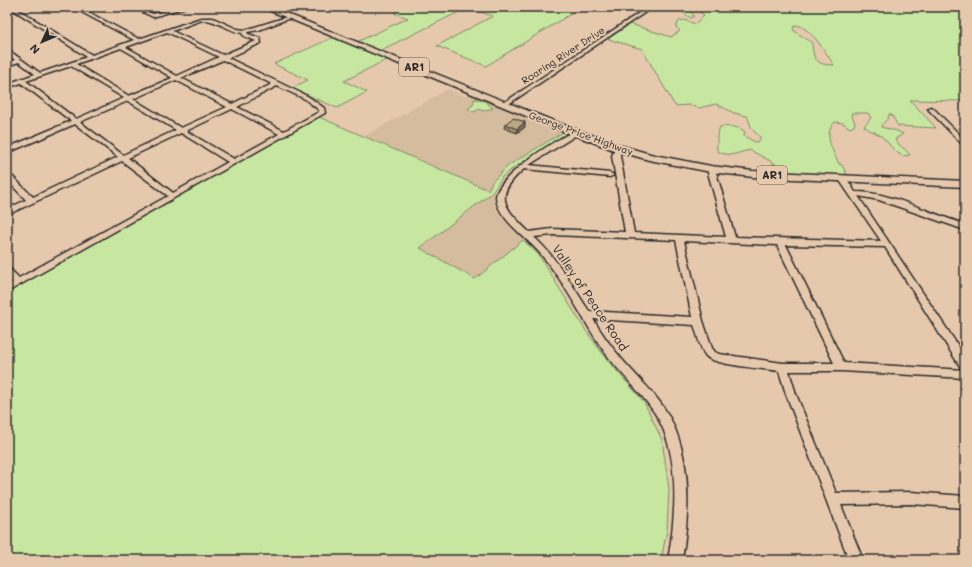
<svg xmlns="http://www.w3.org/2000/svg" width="972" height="567" viewBox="0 0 972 567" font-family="Mali,sans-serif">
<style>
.built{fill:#d6bc9e}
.green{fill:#c7e7a0;stroke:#798966;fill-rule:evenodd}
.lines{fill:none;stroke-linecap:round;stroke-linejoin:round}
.minor-casing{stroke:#2b2b2b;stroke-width:3}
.highway-casing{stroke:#2b2b2b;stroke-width:3}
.minor{fill:#e6c9ad;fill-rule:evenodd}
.highway{fill:#e6c9ad;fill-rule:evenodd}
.wall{fill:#a3906f;stroke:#2b2b2b}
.shaded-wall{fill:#85765a;stroke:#2b2b2b}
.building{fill:#bea881;stroke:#2b2b2b}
.labels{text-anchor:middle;stroke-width:4;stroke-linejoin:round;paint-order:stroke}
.far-street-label{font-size:10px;fill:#2b2b2b;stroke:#e6c9ad}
.shield{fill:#e6c9ad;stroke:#635a52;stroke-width:1}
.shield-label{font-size:11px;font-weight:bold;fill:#2b2b2b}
.street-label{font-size:12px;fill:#2b2b2b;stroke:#e6c9ad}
</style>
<rect width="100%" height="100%" fill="#e6c9ad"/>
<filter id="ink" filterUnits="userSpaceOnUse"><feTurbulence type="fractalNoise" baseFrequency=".025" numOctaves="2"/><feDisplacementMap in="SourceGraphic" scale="8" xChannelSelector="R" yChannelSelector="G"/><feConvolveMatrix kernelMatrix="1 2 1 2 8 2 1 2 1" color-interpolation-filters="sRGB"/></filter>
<g filter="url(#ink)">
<g class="built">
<polygon points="460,88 513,110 532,120 543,122 565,131 509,165 492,182 488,190 365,136 448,89 464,96 467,95 466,92 459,89"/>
<polygon points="493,192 496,209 523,240 475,279 420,248"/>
</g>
<g class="green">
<polygon points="392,7 582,7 486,66 437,46 493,16 467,8 379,51 357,42 408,18 394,13 400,10"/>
<path d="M683,7H965V101L910,100L936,128L898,126L891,114H889C889,120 882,122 881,127L897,131L903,134L895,139C898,146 906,149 910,155L903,156C891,150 891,144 881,136C876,132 869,131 864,126L871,118L868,113H851L855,123L854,126L850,128L843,123L835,122C822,134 833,151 839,164H841L848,176L778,172L772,165L776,164L750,150C735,153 732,158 717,151V135L720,127C728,126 739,126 745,132L744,136L755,142L760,141V137L752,129L747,116L734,113L716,104L699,108L689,105L675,106L642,49L608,39L630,24L671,37L680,31L676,27L679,21L684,20L695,24L704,15L698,11H693L691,12L694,16L691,18L679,10ZM797,25C812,29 826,53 834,65C824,65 815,64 813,52C812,48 813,46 811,42L793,30L794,26Z"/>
<polygon points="334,37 388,59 344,81 367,92 337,108 292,88 308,80 274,64"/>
<polygon points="474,99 485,101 493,108 483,111 479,109 474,112 468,109 473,105"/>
<polygon points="319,117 488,190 492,182 509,165 565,131 568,132 553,144 516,166 502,177 493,192 420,248 475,279 523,240 538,254 586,331 609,362 644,402 662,440 669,489 667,530 661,560 7,560 7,289"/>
</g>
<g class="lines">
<g class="minor-casing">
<g id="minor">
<path d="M9,7H14L92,55L134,40L72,7H78L84,10L94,7H101L88,12L139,39L201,18H213L237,29L245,30L290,16V18L259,30L247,32L248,34L260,38L261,43L228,58L309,97L324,108L325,113L7,292V285L12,282L7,277V268L10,269L19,278L168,196L122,161L7,215V209L26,200L7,180V174H10L33,197L118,157L75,124L7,153V148L71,121L21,83L7,88V84L35,74L19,62L7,66V62L15,60L7,54V49L40,73L87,57ZM202,20C216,19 228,31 242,33L244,36L256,41L223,55L172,31ZM167,32L219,57L177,76L126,47ZM121,48L171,77L172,78L129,96L76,64ZM223,60L272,84L232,104L181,78ZM71,66L124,98L76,119L26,81ZM176,80L227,107L181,128L133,99ZM277,86L305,99L319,110V112L284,131L237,107ZM128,101L176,130L123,155L80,122ZM232,109L279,134L234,159L186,131ZM181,133L228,162L173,193L128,158Z"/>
<polygon points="132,7 138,7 153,14 179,7 186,7 153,17"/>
<polygon points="648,7 653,7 507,105 502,104"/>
<polygon points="931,107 933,108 965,140 965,146 963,145 929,110 928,109"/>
<path d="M576,131L579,133L578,134L529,165L610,173L614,175L610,177L524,169C493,195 503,207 529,232L552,229L625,232L612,156L615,148L618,146L621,148L620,156L634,233L726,237L707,169L711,167L715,169L735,237L881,241L838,178L842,176H845L855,192C893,192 929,214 965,224V230L879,200L858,196L965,356V369L961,368L885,247L786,245L844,363L965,370V378L841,371H789L796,394L836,493L911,492L965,496V508L911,504L841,505L863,560H849L786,394L779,371C766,369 713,365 706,356C699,348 698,335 694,325L593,319C601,332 610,345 620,357C633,373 650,388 662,405C693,449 690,510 682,560H668C676,515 681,452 654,412C638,388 615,369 599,344C579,313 563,279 538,251C526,238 496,216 496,197C497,177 558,137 576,131ZM552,235L676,240L692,317L589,311C572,285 557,258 534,237ZM684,241L777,245L834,363H783L719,354L715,352L712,348L703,321Z"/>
</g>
</g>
<g class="highway-casing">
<polygon id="highway" points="261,7 270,7 561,124 622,146 654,155 711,166 753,171 965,181 965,187 753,177 711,172 649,160 614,150 555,128"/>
</g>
<use href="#minor" class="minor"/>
<use href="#highway" class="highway"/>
</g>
<polygon class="wall" points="505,124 525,127 517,133 504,128"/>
<polygon class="shaded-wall" points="525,122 525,127 517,133 517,129"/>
<polygon class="building" points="513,118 525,122 517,129 505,124"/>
</g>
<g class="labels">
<g class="far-street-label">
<text transform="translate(563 55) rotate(-33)" y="4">Roaring River Drive</text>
<text transform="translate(581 133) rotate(20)" y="4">George Price Highway</text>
</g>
<g class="shield">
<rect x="399" y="58" width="30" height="18" rx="3"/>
<rect x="757" y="166" width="30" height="18" rx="3"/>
</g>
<g class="shield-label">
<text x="414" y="71">AR1</text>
<text x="772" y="179">AR1</text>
</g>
<g class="street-label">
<text transform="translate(590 298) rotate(56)" y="4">Valley of Peace Road</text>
</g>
</g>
<rect width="972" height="567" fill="none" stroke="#e6c9ad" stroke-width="24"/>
<rect x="12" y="12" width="948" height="543" fill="none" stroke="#2b2b2b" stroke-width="1.5" filter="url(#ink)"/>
<g transform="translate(42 42) rotate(226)" stroke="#e6c9ad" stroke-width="3" paint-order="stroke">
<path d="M0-3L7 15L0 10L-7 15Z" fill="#2b2b2b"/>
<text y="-6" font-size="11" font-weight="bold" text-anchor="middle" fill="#2b2b2b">N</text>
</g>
</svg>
